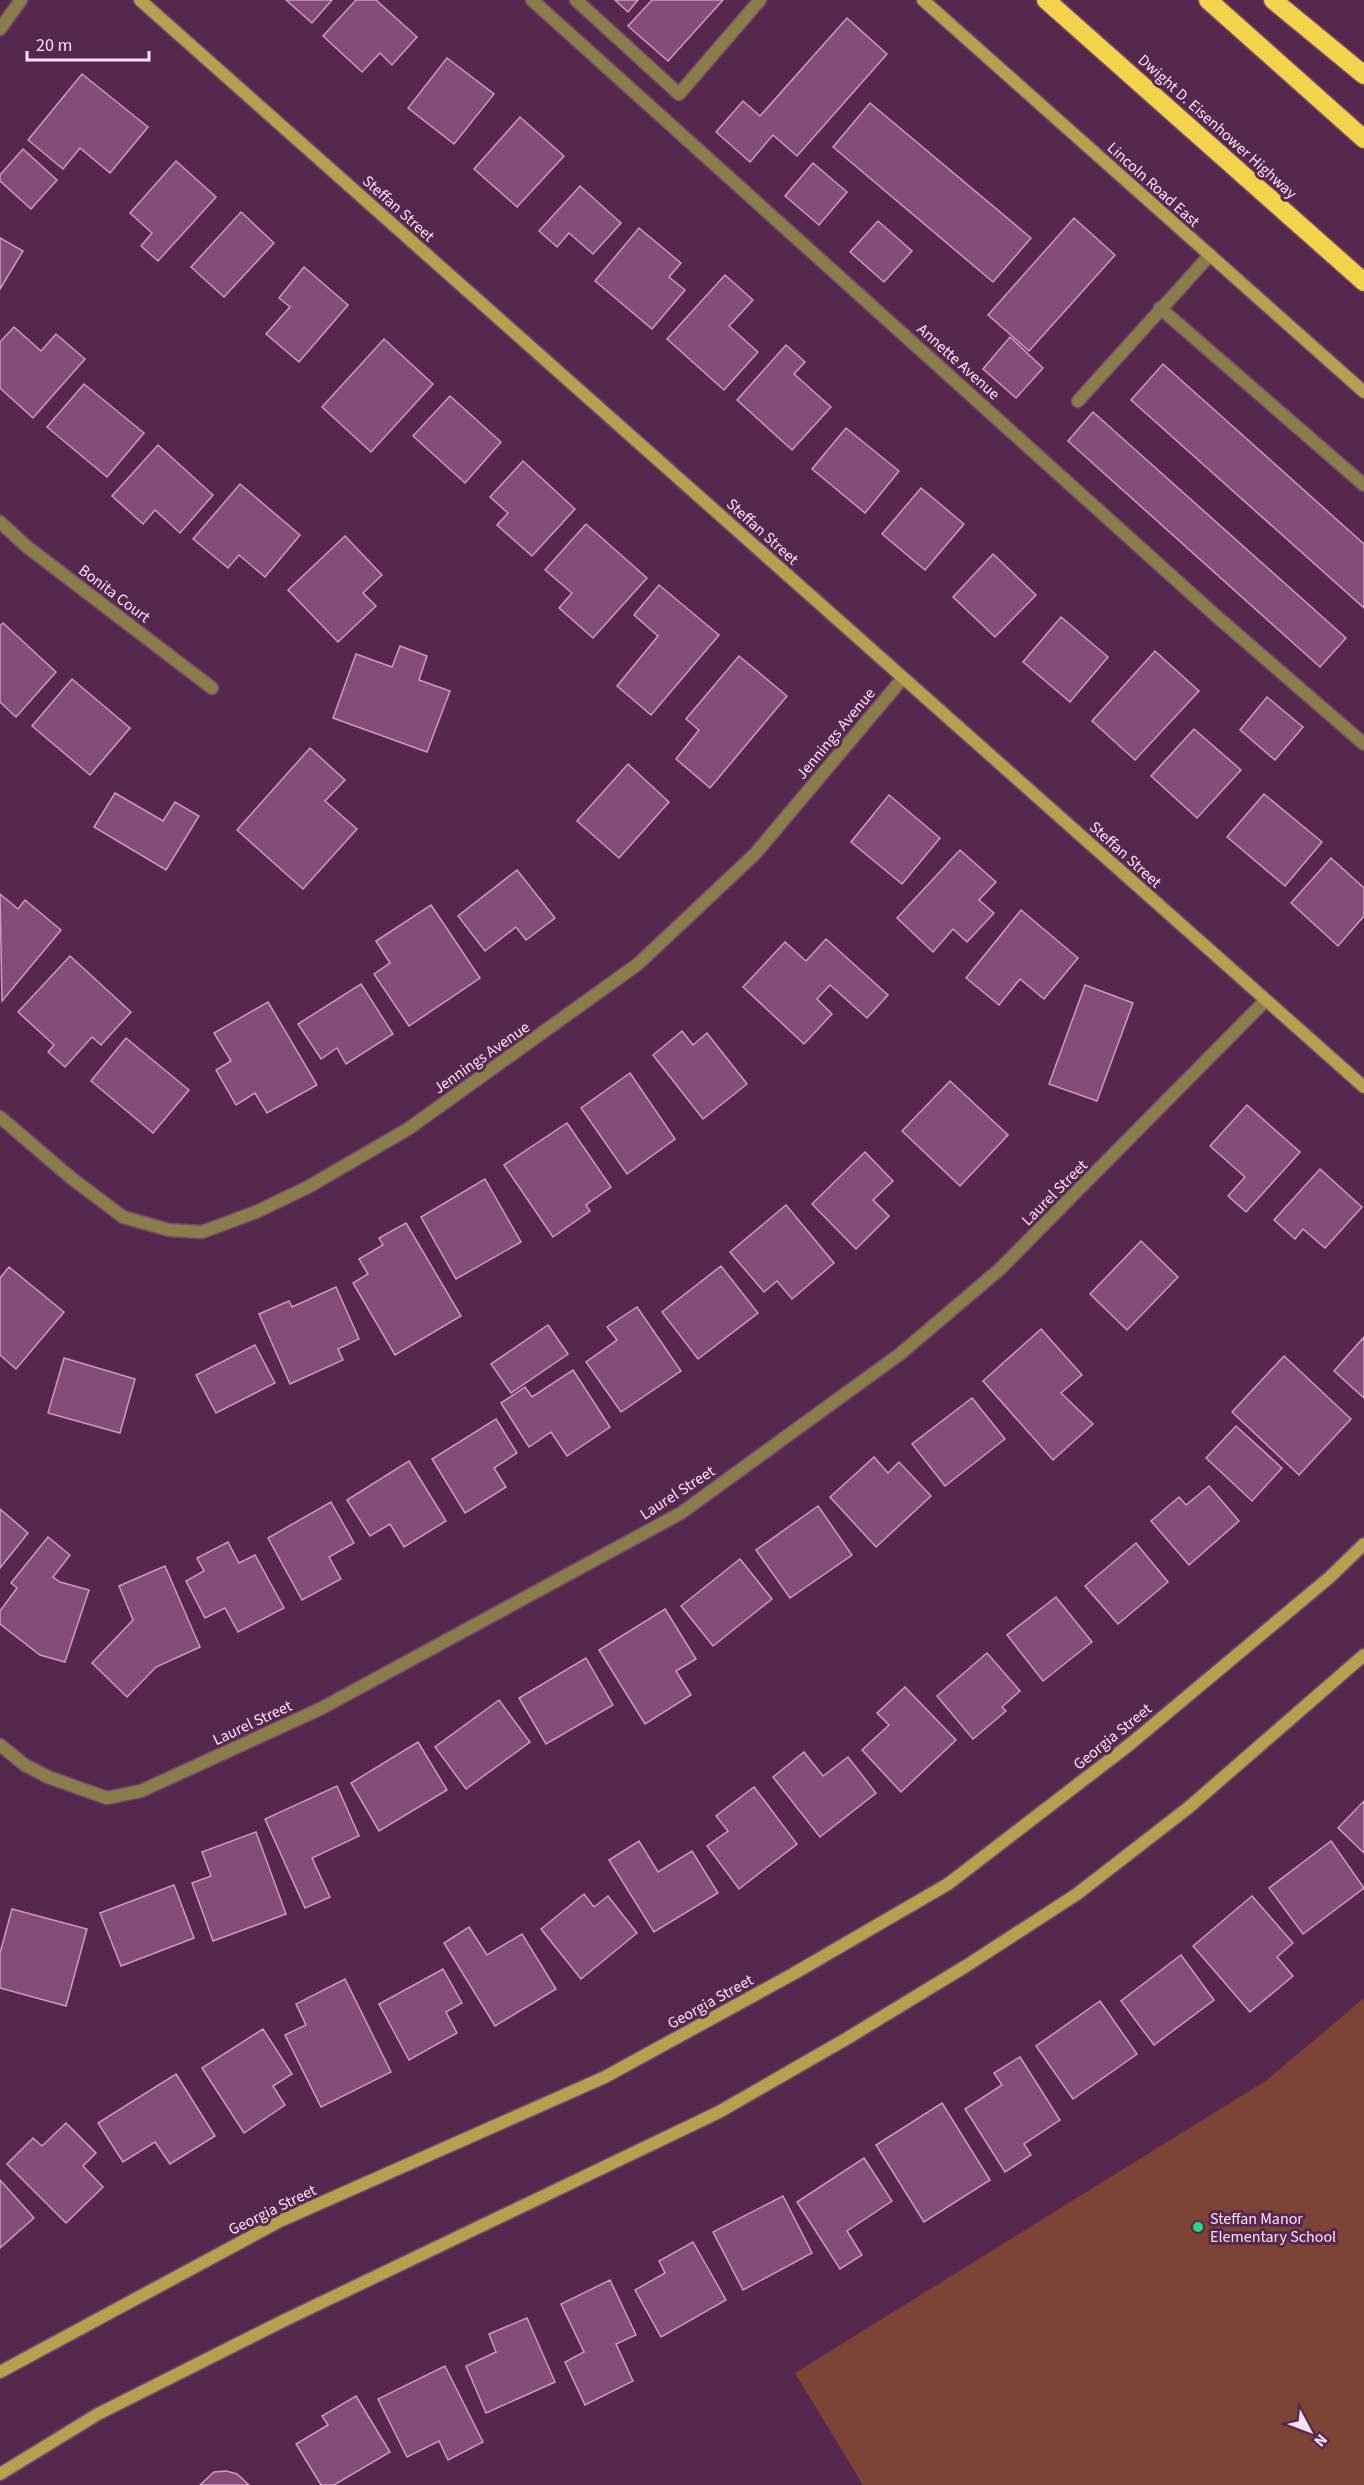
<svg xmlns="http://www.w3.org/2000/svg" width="1364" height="2485" viewBox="0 0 1364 2485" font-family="'Source Sans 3',sans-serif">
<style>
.green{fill:#7d4435}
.building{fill:#834d77;stroke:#d098c2;stroke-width:1.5}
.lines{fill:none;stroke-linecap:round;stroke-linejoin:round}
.lane-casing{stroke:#75496b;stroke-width:15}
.street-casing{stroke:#75496b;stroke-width:15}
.secondary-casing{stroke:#75496b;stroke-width:15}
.highway-casing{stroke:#75496b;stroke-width:21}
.lane{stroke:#897d4c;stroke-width:12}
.street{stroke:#897d4c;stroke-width:12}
.secondary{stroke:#b4a04f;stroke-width:12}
.highway{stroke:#f3d34b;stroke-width:18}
.poi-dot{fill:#2cd884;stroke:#57284d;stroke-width:2}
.labels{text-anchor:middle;stroke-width:6;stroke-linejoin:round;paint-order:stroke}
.street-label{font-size:16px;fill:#fee0f6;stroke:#57284d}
.poi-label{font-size:16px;fill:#fee0f6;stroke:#57284d;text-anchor:start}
</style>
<rect width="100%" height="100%" fill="#57284d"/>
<polygon class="green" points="1364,1998 1364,2485 863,2485 795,2373 1267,2080"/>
<g class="building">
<polygon points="286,0 332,0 312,23"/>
<polygon points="356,0 376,0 417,37 392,65 380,53 362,72 323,36"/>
<polygon points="615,0 638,0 628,12"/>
<polygon points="652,0 723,0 668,61 628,26"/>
<polygon points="847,18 887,54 797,156 773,135 750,162 716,132 743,101 760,116"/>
<polygon points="447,58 494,94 454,144 408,108"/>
<polygon points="82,74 148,127 110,173 80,148 63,169 28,140"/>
<polygon points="870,103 1031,238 993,282 833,147"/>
<polygon points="520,117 564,156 517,207 474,169"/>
<polygon points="23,149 57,180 31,209 0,181 0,175"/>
<polygon points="176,161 216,197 158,261 141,246 152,233 130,213"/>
<polygon points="813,163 847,192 819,225 785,196"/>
<polygon points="580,186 621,223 593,254 569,233 557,247 539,231"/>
<polygon points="241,212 274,243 224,297 191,267"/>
<polygon points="1074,218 1115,255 1029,351 988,315"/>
<polygon points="878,221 912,251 884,282 850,252"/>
<polygon points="639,228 681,263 669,277 685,290 652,329 595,281"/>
<polygon points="0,238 23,251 0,289"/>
<polygon points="304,267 348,305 299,362 266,334 290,307 279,298"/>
<polygon points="725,275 753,300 729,326 758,352 724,390 667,339"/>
<polygon points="14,327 41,351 56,334 85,359 33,418 0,388 0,342"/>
<polygon points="1010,337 1043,368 1016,398 983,369"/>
<polygon points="384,339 433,384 371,452 322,407"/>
<polygon points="786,345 805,362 794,374 831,407 792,450 737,400"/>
<polygon points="1163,364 1364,544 1364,608 1131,400"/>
<polygon points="84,384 144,433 107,477 47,427"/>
<polygon points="450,396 501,442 465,483 413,436"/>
<polygon points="1093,412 1346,638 1320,667 1068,441"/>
<polygon points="846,428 899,471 865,513 812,469"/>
<polygon points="158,445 213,495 180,533 155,510 143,524 112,496"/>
<polygon points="523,461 575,509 532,556 497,525 508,513 490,497"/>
<polygon points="240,484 300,535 265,577 239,555 228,568 193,539"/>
<polygon points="921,488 964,524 925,570 882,534"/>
<polygon points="586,524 647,578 593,638 559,608 572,593 545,570"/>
<polygon points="345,536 382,575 363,593 376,606 338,642 288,590"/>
<polygon points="993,554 1036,595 995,637 953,597"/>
<polygon points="659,585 719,635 651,715 617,686 658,636 634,615"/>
<polygon points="1061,617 1108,657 1070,702 1023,662"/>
<polygon points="3,623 56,672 16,717 0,702 0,626"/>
<polygon points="400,646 427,656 419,680 450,691 427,752 333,718 356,654 392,667"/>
<polygon points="1155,651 1199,691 1135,760 1092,721"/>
<polygon points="739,656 787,696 710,788 676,759 699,730 686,719"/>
<polygon points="72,679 130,728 90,775 32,726"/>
<polygon points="1267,697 1303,727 1275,760 1240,730"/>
<polygon points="1194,729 1241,770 1197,818 1151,776"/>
<polygon points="310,748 345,780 325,801 357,829 303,889 237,830"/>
<polygon points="628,764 669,802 619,858 577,821"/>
<polygon points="115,793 163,821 175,802 199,816 166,870 94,827"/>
<polygon points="1264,794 1322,842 1285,886 1227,837"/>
<polygon points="889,795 940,838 902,884 851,842"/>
<polygon points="960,850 996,882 979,900 994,913 967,942 953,929 933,952 897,918"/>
<polygon points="1331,858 1364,888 1364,916 1338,946 1291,903"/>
<polygon points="517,870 555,918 526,940 516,927 485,951 458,916"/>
<polygon points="0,894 18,909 25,900 61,930 2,1001"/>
<polygon points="431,905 480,978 409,1026 374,974 390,963 376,941"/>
<polygon points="1021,910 1078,958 1044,999 1020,979 999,1005 966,978"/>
<polygon points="826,939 888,995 867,1018 830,985 817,999 832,1014 804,1044 743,987 785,942 806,961"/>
<polygon points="70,956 131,1012 101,1045 92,1037 65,1067 48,1052 54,1045 18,1012"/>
<polygon points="361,984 393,1034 346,1064 337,1048 321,1059 298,1024"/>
<polygon points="1085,985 1133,1003 1097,1101 1049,1084"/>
<polygon points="268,1002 317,1085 267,1113 255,1093 236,1105 216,1070 231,1061 214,1033"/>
<polygon points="682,1031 693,1045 707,1033 747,1084 703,1119 653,1055"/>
<polygon points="126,1038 189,1090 153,1133 91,1081"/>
<polygon points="630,1073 675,1139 627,1174 581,1108"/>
<polygon points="950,1081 1008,1135 960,1186 902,1131"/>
<polygon points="1247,1105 1300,1152 1246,1212 1228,1196 1245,1177 1210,1146"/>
<polygon points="567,1123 611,1187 586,1205 590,1211 553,1237 504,1165"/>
<polygon points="865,1152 893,1181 873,1200 889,1216 856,1249 812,1204"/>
<polygon points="1320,1169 1362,1207 1325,1248 1303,1229 1295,1239 1274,1220"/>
<polygon points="485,1179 521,1242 456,1279 421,1217"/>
<polygon points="786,1205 834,1263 792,1299 777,1281 764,1292 730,1252"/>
<polygon points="406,1223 461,1316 395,1355 353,1283 368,1274 359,1259 383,1245 379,1238"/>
<polygon points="1141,1241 1178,1277 1127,1330 1090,1294"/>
<polygon points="721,1266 758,1313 698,1359 662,1312"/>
<polygon points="9,1267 64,1312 16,1369 0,1355 0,1278"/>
<polygon points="336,1287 359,1339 338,1349 343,1360 290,1384 259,1314 289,1301 292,1307"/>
<polygon points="637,1307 681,1371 621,1412 586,1362 617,1340 607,1327"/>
<polygon points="548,1325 568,1354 511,1393 491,1364"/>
<polygon points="1041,1329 1082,1375 1061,1393 1093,1424 1053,1460 983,1381"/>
<polygon points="1364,1337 1364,1398 1334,1371"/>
<polygon points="255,1345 275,1383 216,1413 196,1375"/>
<polygon points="1284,1356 1351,1419 1299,1475 1232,1412"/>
<polygon points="64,1358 135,1379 120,1433 48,1413"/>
<polygon points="573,1370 610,1427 567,1456 551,1432 529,1447 501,1403 525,1387 532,1397"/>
<polygon points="972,1398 1005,1439 945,1486 912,1444"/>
<polygon points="496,1419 517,1453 494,1468 506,1487 465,1513 432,1459"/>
<polygon points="1236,1426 1282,1468 1252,1501 1206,1458"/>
<polygon points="874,1457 888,1473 899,1462 931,1496 876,1547 830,1497"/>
<polygon points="409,1461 446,1521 404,1547 390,1524 370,1536 347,1500"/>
<polygon points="1209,1486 1239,1521 1189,1565 1151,1521 1179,1497 1186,1505"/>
<polygon points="331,1502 354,1543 329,1557 341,1579 302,1600 268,1538"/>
<polygon points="818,1506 852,1555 790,1598 756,1550"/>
<polygon points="0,1509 28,1533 0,1568"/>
<polygon points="48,1537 70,1555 53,1577 60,1582 89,1590 65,1662 40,1655 0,1624 0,1611 17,1588 11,1583"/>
<polygon points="228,1542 239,1563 255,1555 284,1608 238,1632 225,1608 205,1618 186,1581 204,1571 197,1558"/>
<polygon points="1136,1543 1168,1582 1118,1624 1085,1586"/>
<polygon points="740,1559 772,1599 713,1646 681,1606"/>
<polygon points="165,1566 200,1647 156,1667 127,1697 92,1663 133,1620 119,1586"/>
<polygon points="1056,1597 1092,1642 1043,1681 1007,1635"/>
<polygon points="665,1609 696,1659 676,1671 691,1695 645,1724 599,1650"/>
<polygon points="987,1653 1020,1691 1002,1707 1006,1711 973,1739 937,1696"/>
<polygon points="586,1658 613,1705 546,1744 519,1698"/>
<polygon points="905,1687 956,1740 901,1792 862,1750 889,1725 877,1713"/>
<polygon points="499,1700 530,1742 466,1789 435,1747"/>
<polygon points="418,1742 447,1790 379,1831 351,1783"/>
<polygon points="804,1752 823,1776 848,1757 876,1793 820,1837 773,1777"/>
<polygon points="337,1786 359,1836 312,1858 330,1897 305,1908 265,1819"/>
<polygon points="754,1787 797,1844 739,1889 707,1846 728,1831 716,1816"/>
<polygon points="1364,1801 1364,1853 1338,1828"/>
<polygon points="256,1832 286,1914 213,1941 192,1883 211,1876 202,1852"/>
<polygon points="639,1841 658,1872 692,1851 718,1893 654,1932 609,1860"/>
<polygon points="1331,1841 1364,1888 1303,1934 1269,1888"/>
<polygon points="174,1885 194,1938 121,1966 100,1913"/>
<polygon points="584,1894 594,1907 608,1896 637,1933 581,1979 541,1929"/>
<polygon points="1252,1896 1293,1943 1277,1957 1293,1976 1250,2012 1193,1946"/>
<polygon points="12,1909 87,1929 66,2006 0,1988 0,1953"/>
<polygon points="469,1927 487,1955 522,1934 556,1989 495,2026 444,1943"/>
<polygon points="1181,1955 1214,2000 1154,2045 1121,2001"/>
<polygon points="443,1969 462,2003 446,2012 457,2033 409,2060 379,2004"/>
<polygon points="345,1979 391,2072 321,2107 285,2035 306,2025 296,2004"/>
<polygon points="1100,2001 1137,2054 1073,2099 1036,2046"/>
<polygon points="263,2029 292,2074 273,2086 285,2105 244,2133 202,2068"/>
<polygon points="1020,2057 1060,2120 1024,2144 1031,2155 1005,2172 965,2109 1002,2085 994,2073"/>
<polygon points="176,2074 215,2136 170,2164 155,2142 123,2162 98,2123"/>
<polygon points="942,2103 990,2180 924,2222 876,2145"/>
<polygon points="66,2123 96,2153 83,2166 103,2187 66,2223 7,2164 33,2138 42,2146"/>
<polygon points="864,2158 892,2201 847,2231 862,2255 840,2269 797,2202"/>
<polygon points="0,2180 34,2218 0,2248"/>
<polygon points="783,2196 812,2253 743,2290 713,2232"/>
<polygon points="693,2242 726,2300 661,2337 635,2290 665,2273 659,2261"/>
<polygon points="610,2280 636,2335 616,2344 633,2381 585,2405 565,2362 584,2352 561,2304"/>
<polygon points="527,2318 555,2382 486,2413 466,2366 496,2352 489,2334"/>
<polygon points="445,2366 483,2442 448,2460 439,2441 407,2457 378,2399"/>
<polygon points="356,2396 390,2452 334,2485 321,2485 296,2444 328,2425 322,2416"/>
<polygon points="226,2471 237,2474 249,2485 200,2485 214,2472"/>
</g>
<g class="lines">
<g class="lane-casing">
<g id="lane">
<polyline points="576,0 679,94 760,0"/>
<polyline points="1160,308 1364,485"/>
<polyline points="1078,401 1210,255"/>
</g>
</g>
<g class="street-casing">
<g id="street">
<polyline points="532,0 1215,615 1364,744"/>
<polyline points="0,29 21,0"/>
<polyline points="0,522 26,546 212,688"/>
<polyline points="0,1117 70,1177 123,1217 169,1230 202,1232 256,1212 308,1187 408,1129 638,964 755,854 903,678"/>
<polyline points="0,1745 25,1765 48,1777 107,1798 141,1791 322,1708 681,1513 900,1354 1000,1269 1265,1001"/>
</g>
</g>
<g class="secondary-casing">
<g id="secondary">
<polyline points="140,0 1364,1087"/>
<polyline points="923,0 1364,392"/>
<polyline points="0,2372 280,2221 605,2077 793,1974 948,1884 1129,1745 1330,1577 1364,1544"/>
<polyline points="0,2474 98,2414 285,2320 719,2112 846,2039 966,1966 1077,1894 1188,1808 1364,1655"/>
</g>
</g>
<g class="highway-casing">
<g id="highway">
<polyline points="1046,0 1364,282"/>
<polyline points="1208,0 1364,139"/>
<polyline points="1273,0 1364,75"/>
</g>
</g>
<use href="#lane" class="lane"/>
<use href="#street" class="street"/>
<use href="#secondary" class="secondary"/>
<use href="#highway" class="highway"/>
</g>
<circle class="poi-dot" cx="1198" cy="2227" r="6"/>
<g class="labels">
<g class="street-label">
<text transform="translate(1218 126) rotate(42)" y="6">Dwight D. Eisenhower Highway</text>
<text transform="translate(1154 184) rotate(42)" y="6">Lincoln Road East</text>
<text transform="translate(399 208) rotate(42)" y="6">Steffan Street</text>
<text transform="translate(959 361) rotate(42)" y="6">Annette Avenue</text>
<text transform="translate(763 531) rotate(42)" y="6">Steffan Street</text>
<text transform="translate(115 593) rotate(37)" y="6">Bonita Court</text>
<text transform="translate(835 733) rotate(-50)" y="6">Jennings Avenue</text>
<text transform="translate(1126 854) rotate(42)" y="6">Steffan Street</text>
<text transform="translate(481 1057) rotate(-35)" y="6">Jennings Avenue</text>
<text transform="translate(1054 1192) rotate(-45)" y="6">Laurel Street</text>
<text transform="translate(677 1492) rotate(-33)" y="6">Laurel Street</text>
<text transform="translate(252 1722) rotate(-25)" y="6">Laurel Street</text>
<text transform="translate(1112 1736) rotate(-39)" y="6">Georgia Street</text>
<text transform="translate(710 2001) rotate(-29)" y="6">Georgia Street</text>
<text transform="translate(272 2209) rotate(-26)" y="6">Georgia Street</text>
</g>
<g class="poi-label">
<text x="1210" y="2224">Steffan Manor<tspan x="1210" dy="18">Elementary School</tspan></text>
</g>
</g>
<g transform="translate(1310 2431) rotate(131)" stroke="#57284d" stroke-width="4.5" paint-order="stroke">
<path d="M0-4.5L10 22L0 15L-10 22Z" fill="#fee0f6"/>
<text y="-9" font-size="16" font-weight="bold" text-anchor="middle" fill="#fee0f6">N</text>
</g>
<path d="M27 51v9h122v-9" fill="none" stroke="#fee0f6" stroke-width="3"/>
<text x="36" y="51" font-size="18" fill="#fee0f6" stroke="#57284d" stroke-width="4.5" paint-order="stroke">20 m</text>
</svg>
